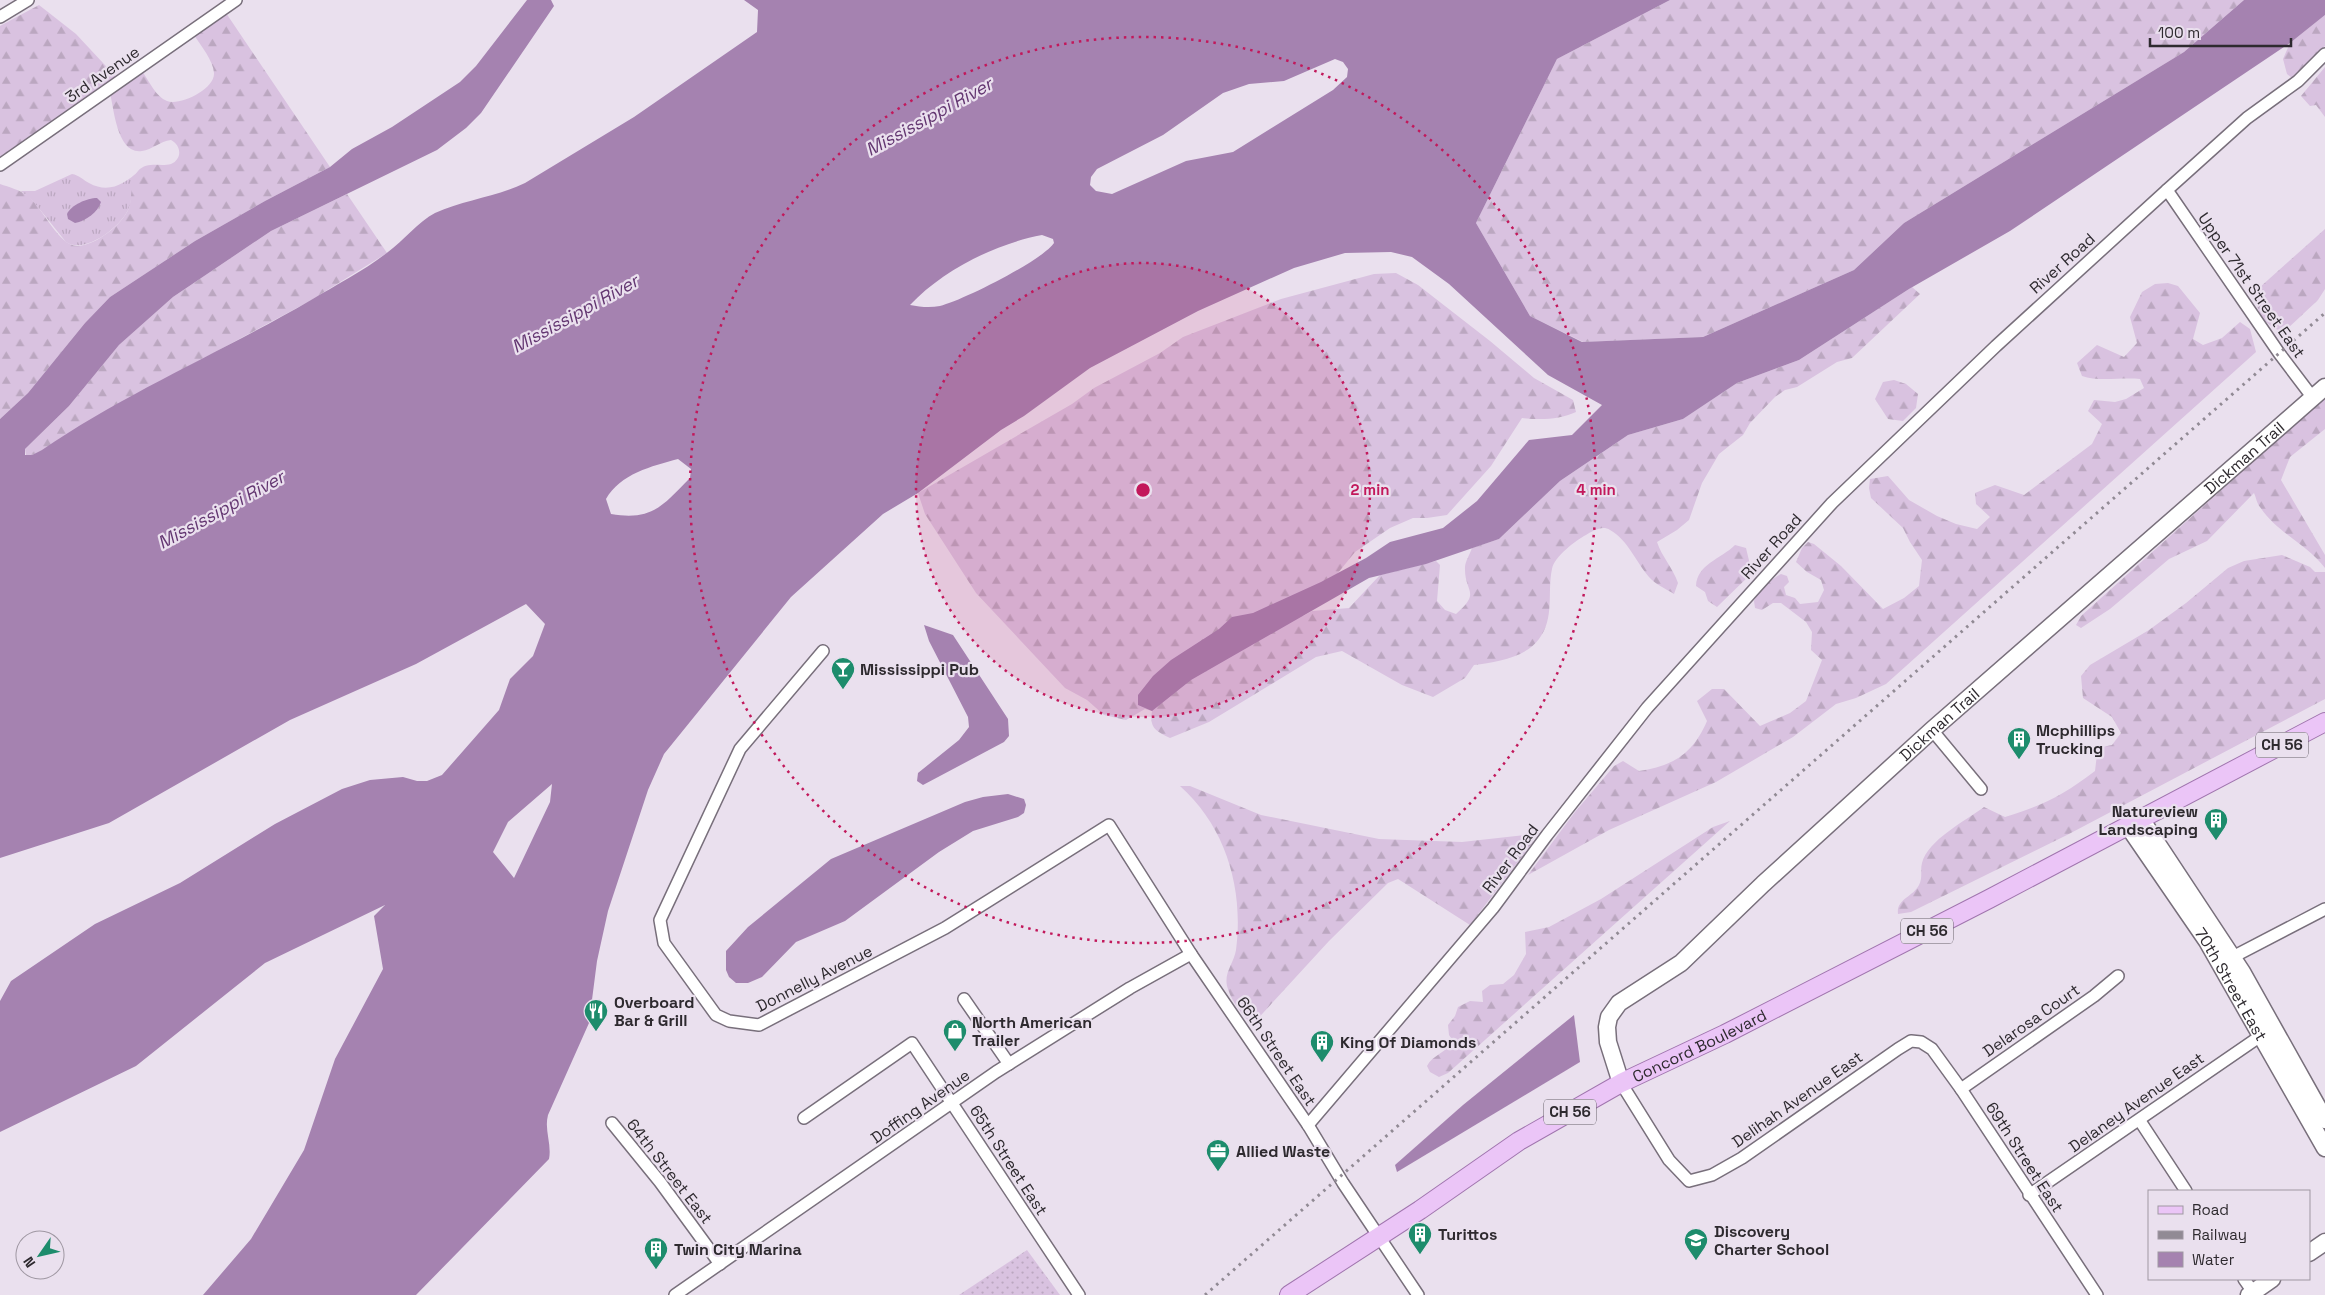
<svg xmlns="http://www.w3.org/2000/svg" width="2325" height="1295" viewBox="0 0 2325 1295" font-family="'Space Grotesk',sans-serif">
<style>
.grass{fill:url(#grass-tufts)}
.forest{fill:url(#forest-firs)}
.park{fill:url(#park-dots)}
.water{fill:#a582b0;fill-rule:evenodd}
.lines{fill:none;stroke-linecap:round;stroke-linejoin:round}
.street-casing{stroke:#786f7b;stroke-width:14}
.secondary-casing{stroke:#786f7b;stroke-width:19}
.primary-casing{stroke:#a075ae;stroke-width:20}
.street{stroke:#fff;stroke-width:11}
.secondary{stroke:#fff;stroke-width:16}
.primary{stroke:#ebc5f7;stroke-width:18}
.rail{stroke:#918a94;stroke-width:3;stroke-dasharray:2.5 5;stroke-linecap:butt}
.ring{fill:none;stroke:#c2185b;stroke-width:2.5;stroke-dasharray:2.5 5}
.labels{text-anchor:middle;stroke-width:4.5;stroke-linejoin:round;paint-order:stroke}
.shield{fill:#eae0ee;stroke:#666168;stroke-width:1}
.shield-label{font-size:15px;font-weight:bold;fill:#2e2a2f}
.street-label{font-size:16px;fill:#2e2a2f;stroke:#eae0ee}
.poi-label{font-size:16px;font-weight:bold;fill:#2e2a2f;stroke:#eae0ee;text-anchor:start}
.water-label{font-size:18px;font-style:italic;fill:#633671;stroke:#eae0ee}
.centre{fill:#c2185b;stroke:#eae0ee;stroke-width:2.5}
.ring-label{font-size:15px;text-anchor:middle;font-weight:bold;fill:#c2185b;stroke:#eae0ee;stroke-width:4.5;stroke-linejoin:round;paint-order:stroke}
</style>
<defs>
<pattern id="grass-tufts" width="24" height="20" patternUnits="userSpaceOnUse" patternTransform="scale(1.25)"><rect width="24" height="20" fill="#d9c2e0"/><path d="M3 7l-1-3M5 7V3M7 7l1-3M15 17l-1-3M17 17v-4M19 17l1-3" fill="none" stroke="#bba7c0"/></pattern>
<pattern id="forest-firs" width="22" height="20" patternUnits="userSpaceOnUse" patternTransform="scale(1.25)"><rect width="22" height="20" fill="#d9c2e0"/><path d="M5 1l3.5 6h-7zM16 11l3.5 6h-7z" fill="#bba7c0"/></pattern>
<pattern id="park-dots" width="8" height="8" patternUnits="userSpaceOnUse" patternTransform="scale(1.25)"><rect width="8" height="8" fill="#d9c2e0"/><path d="M2 2h.1M6 6h.1" fill="none" stroke="#bba7c0" stroke-width="1.8" stroke-linecap="round"/></pattern>
</defs>
<rect width="100%" height="100%" fill="#eae0ee"/>
<path class="grass" d="M139,171C131,182 133,196 129,208C122,226 85,255 66,242L33,201L21,191H35L72,174C79,175 83,180 89,183C109,194 124,184 139,171Z"/>
<g class="forest">
<polygon points="1670,0 2244,0 2184,52 1904,223 1854,270 1703,337 1583,342 1530,316 1476,223 1557,59"/>
<polygon points="39,5 76,34 117,78 0,160 0,26"/>
<path d="M226,13L330,167L265,201L195,241L110,297L85,323L28,393L0,419V184C9,187 20,190 28,196C43,208 59,247 78,246C96,245 122,225 129,208C133,196 129,182 138,171C147,161 160,167 171,164C182,159 182,146 171,140C160,141 152,150 142,151C117,155 114,109 110,93L142,71C149,81 156,97 167,101C180,106 215,89 214,73C213,60 201,46 194,35Z"/>
<polygon points="2325,15 2325,46 2292,78 2287,74 2283,59 2290,43"/>
<polygon points="2325,67 2325,117 2316,105 2310,106 2301,96"/>
<polygon points="347,194 387,253 308,302 178,372 43,450 32,455 26,455 25,449 69,406 119,345 173,297 271,231"/>
<polygon points="2325,229 2325,289 2318,300 2284,332 2273,328 2262,318 2256,304 2259,288"/>
<path d="M1396,273L1418,285L1490,341L1534,378L1573,400L1576,412C1559,420 1540,420 1522,418L1491,466L1447,515L1427,518H1413L1390,528L1355,552L1303,616L1312,611L1349,608L1380,575L1436,561L1440,565L1437,601L1445,610L1456,614C1482,591 1464,593 1465,567C1465,562 1470,554 1472,548L1499,539L1560,481L1628,435L1683,419L1737,383L1799,360L1912,287L1920,294L1852,358L1837,362L1797,387L1785,390L1775,397L1750,423L1743,435L1719,454L1702,483L1689,520L1677,530L1657,542C1662,557 1673,568 1678,583L1674,594C1666,589 1655,584 1649,577C1636,562 1628,540 1610,530C1602,525 1593,531 1586,535C1576,540 1554,557 1552,569C1547,592 1555,618 1539,639C1525,658 1496,662 1474,665L1465,678L1433,697L1402,685L1342,651L1316,657L1209,722L1170,738C1156,731 1149,728 1152,711L1145,709L1126,720L1104,715L1087,700L1065,688L976,593L925,514L918,493L1072,404L1094,388L1160,353L1183,337L1281,299L1374,274Z"/>
<path d="M2168,283L2178,286L2200,313L2193,339L2203,345L2222,338L2240,322L2250,329L2256,352L1886,684L1856,698L1836,704L1793,737L1716,782L1609,830L1528,875L1575,812L1614,766L1623,761L1639,771C1673,766 1693,754 1707,721L1697,701L1712,689H1724L1760,726L1790,713L1806,701L1822,660L1811,650L1812,632L1806,622L1781,603H1773L1762,610L1755,608L1754,601C1759,590 1770,580 1781,574L1787,576L1789,582L1784,587L1786,595L1795,598L1800,604L1818,602L1824,590L1821,580L1807,572L1796,562L1802,548L1808,542L1814,544L1841,566L1883,609L1904,598L1919,586L1922,560L1910,542L1903,528L1871,498L1869,488L1870,479L1888,476L1909,500L1937,516L1956,524L1977,529L1990,517L1976,504L1975,493L1995,485L2024,495L2092,444L2102,424L2088,411L2094,400L2115,402L2126,399L2144,388L2140,379C2122,377 2098,382 2082,376L2077,363L2097,345L2124,357L2137,343L2130,317L2142,292L2155,284Z"/>
<polygon points="1894,380 1906,384 1918,394 1916,408 1903,421 1888,419 1875,399 1883,382"/>
<path d="M2325,397V429L2290,457L2281,480L2325,555V568C2307,544 2277,533 2260,507C2257,504 2256,497 2254,493L2207,541L2169,559L2110,609L2081,628L2076,625L2081,616Z"/>
<path d="M1735,545L1746,548L1752,573L1717,607L1708,601L1705,592L1696,586C1697,564 1721,559 1735,545Z"/>
<path d="M2282,555L2310,567L2315,572H2325V699L2067,835L1911,912L1898,914C1896,899 1913,897 1919,885C1923,878 1920,870 1922,863C1928,840 1965,821 1984,807L2005,817C2044,805 2062,796 2095,771L2097,754L2102,747L2112,745L2121,733L2112,717L2083,698L2081,676L2090,665L2149,630L2186,603L2228,568L2244,561Z"/>
<path d="M1180,786H1190L1261,815L1379,839L1462,842L1525,835L1533,842L1470,925L1398,879L1388,883L1329,941L1252,1025C1242,1014 1231,1001 1227,986C1224,972 1234,963 1236,950C1244,889 1226,827 1180,786Z"/>
<path d="M1730,821L1448,1073L1439,1077L1430,1072L1427,1066C1432,1055 1448,1052 1453,1041L1449,1035L1448,1025L1455,1016L1458,1007L1470,1001L1483,1002L1482,991L1490,985L1503,984L1514,975L1526,954L1525,932L1549,927L1601,899L1713,827Z"/>
</g>
<polygon class="park" points="1027,1250 1060,1295 959,1295"/>
<g class="water">
<path d="M527,0H551L554,6L481,113L466,128L437,150L271,231L173,297L119,345L69,406L25,449V455H32L42,450C127,392 222,352 311,300C336,285 365,270 388,252C403,241 419,221 435,213C464,200 496,197 525,183L634,117L757,32L758,10L744,0H1670L1557,59L1476,223L1530,316L1582,342L1703,337L1854,270L1904,223L2184,52L2244,0H2325V15L2290,43L2010,231L1909,289L1799,360L1737,383L1683,419L1628,435L1560,481L1499,539L1426,564L1369,578L1191,680L1152,711L1138,705V695L1153,676L1171,660L1219,629L1232,617L1253,613L1321,582L1366,558L1390,542L1443,528L1477,501L1529,440L1572,435L1602,405L1548,375L1449,284L1412,257L1391,252L1345,253L1294,268L1198,311L1090,368L1024,416L1001,430L918,493L883,514L791,597L664,754L648,790L608,911L597,961L589,1023L548,1115C544,1130 552,1144 549,1159L416,1295H203L251,1239L304,1150L335,1059L383,969L374,916L385,905L265,963L136,1066L0,1132V1001L11,981L95,924L180,883L275,824L342,789L370,780L403,777L417,781H427L442,775L499,710L510,679L533,656L545,624L526,604L416,664L290,720L109,823L0,858V419L28,393L85,323L110,297L195,241L265,201L330,167L352,149L392,127L460,82L476,66ZM1335,59L1343,62L1348,69L1347,77L1333,90L1233,152L1186,161L1112,194L1096,191L1090,185L1091,177L1097,169L1163,135L1223,93L1249,84L1284,81ZM1042,235L1053,239L1054,243C1043,260 962,301 940,306C930,308 920,307 910,305C943,270 995,244 1042,235ZM678,459L691,469L690,478C663,505 653,521 611,514L606,499C620,474 652,466 678,459ZM552,784L550,802L514,878L493,852L508,822Z"/>
<path d="M97,198L101,202C98,212 86,221 75,223L68,219L67,214C71,205 87,198 97,198Z"/>
<polygon points="924,625 953,635 1008,719 1009,736 1004,742 923,785 917,781 918,773 959,740 969,727 968,717 929,641"/>
<polygon points="1008,794 1024,799 1026,805 1024,813 1018,817 973,831 939,852 845,921 796,942 762,977 748,983 736,983 729,977 726,970 726,951 748,927 831,859 965,802 983,797"/>
<polygon points="1574,1015 1580,1062 1397,1172 1395,1165 1463,1105"/>
</g>
<g class="lines">
<g class="street-casing">
<g id="street">
<polyline points="0,17 28,0"/>
<polyline points="0,165 236,0"/>
<polyline points="2167,190 2279,353 2313,398"/>
<polyline points="823,651 740,749 660,920 664,943 716,1015 729,1021 759,1025 945,928 1109,825 1191,954 1308,1125 1343,1183 1418,1295"/>
<polyline points="1932,730 1981,789"/>
<polyline points="2227,960 2325,909"/>
<polyline points="964,999 1009,1064"/>
<polyline points="1621,1083 1669,1160 1689,1181 1712,1175 1742,1158 1898,1049 1911,1041 1921,1042 1932,1049 1961,1089 2097,1295"/>
<polyline points="1961,1089 2094,996 2118,976"/>
<polyline points="804,1118 912,1043 1079,1295"/>
<polyline points="2140,1121 2186,1191"/>
<polyline points="612,1123 660,1182 720,1264"/>
<polyline points="1308,1125 1493,908 1547,835 1647,708 1832,503 1996,346 2167,190 2247,118 2298,81 2325,54"/>
<polyline points="2029,1195 2262,1035"/>
<polyline points="2244,1279 2253,1292"/>
<polyline points="675,1295 996,1072 1130,988 1191,954"/>
</g>
</g>
<g class="secondary-casing">
<g id="secondary">
<polyline points="2141,819 2242,972 2325,1120"/>
<path id="s1" d="M2128,826L2207,941L2325,1148"/>
<path id="s2" d="M1621,1083L1608,1042L1607,1027L1609,1017L1619,1003L1681,963L1763,884L1932,730L2325,387"/>
<polyline points="2309,1253 2325,1242"/>
<polyline points="2249,1295 2272,1279"/>
</g>
</g>
<g class="primary-casing">
<g id="primary">
<path id="s3" d="M1289,1295L1420,1210L1519,1141L1621,1083L1725,1034L1989,899L2325,722"/>
</g>
</g>
<use href="#street" class="street"/>
<use href="#secondary" class="secondary"/>
<use href="#primary" class="primary"/>
<polyline class="rail" points="1205,1295 2325,313"/>
</g>
<circle cx="1143" cy="490" r="227" fill="#c2185b" fill-opacity=".12"/>
<g class="ring">
<circle cx="1143" cy="490" r="227"/>
<circle cx="1143" cy="490" r="453"/>
</g>
<defs>
<g id="bar-pin" transform="scale(1.25)"><path d="M0 17L-7.5 6A9.5 9.5 0 1 1 7.5 6Z" fill="#1d8c6c" stroke="#eae0ee"/><path d="M-6-5H6L.8 .8V4.5H3.5V6h-7V4.5H-.8V.8Z" fill="#fff"/></g>
<g id="building-pin" transform="scale(1.25)"><path d="M0 17L-7.5 6A9.5 9.5 0 1 1 7.5 6Z" fill="#1d8c6c" stroke="#eae0ee"/><path d="M-4-6H4V6H1V3H-1V6H-4ZM-2.5-4.3h1.7v1.8h-1.7ZM.8-4.3h1.7v1.8H.8ZM-2.5-1h1.7V.8h-1.7ZM.8-1h1.7V.8H.8Z" fill="#fff"/></g>
<g id="restaurant-pin" transform="scale(1.25)"><path d="M0 17L-7.5 6A9.5 9.5 0 1 1 7.5 6Z" fill="#1d8c6c" stroke="#eae0ee"/><path d="M-5-6h1v4h1v-4h1v4h1v-4h1v5L-1.5 .5V6h-2V.5L-5-1ZM5-6V6H3V1.5H1.5Q1.5-4 5-6Z" fill="#fff"/></g>
<g id="shop-pin" transform="scale(1.25)"><path d="M0 17L-7.5 6A9.5 9.5 0 1 1 7.5 6Z" fill="#1d8c6c" stroke="#eae0ee"/><path d="M-5-2.5h2.3a2.7 3.5 0 0 1 5.4 0H5L5.5 6h-11ZM-1.5-2.5h3a1.5 2.3 0 0 0-3 0Z" fill="#fff"/></g>
<g id="office-pin" transform="scale(1.25)"><path d="M0 17L-7.5 6A9.5 9.5 0 1 1 7.5 6Z" fill="#1d8c6c" stroke="#eae0ee"/><path d="M-6-3h4V-5.5h4V-3h4V5H-6ZM-1-4.5V-3h2v-1.5ZM-6 0V1H6V0Z" fill="#fff"/></g>
<g id="school-pin" transform="scale(1.25)"><path d="M0 17L-7.5 6A9.5 9.5 0 1 1 7.5 6Z" fill="#1d8c6c" stroke="#eae0ee"/><path d="M0-5L7-2L0 1L-7-2ZM-4 1L0 2.5L4 1V4Q0 6-4 4Z" fill="#fff"/></g>
</defs>
<g fill-rule="evenodd">
<use href="#bar-pin" x="843" y="669"/>
<use href="#building-pin" x="2019" y="739"/>
<use href="#building-pin" x="2216" y="820"/>
<use href="#restaurant-pin" x="596" y="1011"/>
<use href="#shop-pin" x="955" y="1031"/>
<use href="#building-pin" x="1322" y="1042"/>
<use href="#office-pin" x="1218" y="1151"/>
<use href="#building-pin" x="1420" y="1234"/>
<use href="#school-pin" x="1696" y="1240"/>
<use href="#building-pin" x="656" y="1249"/>
</g>
<g class="labels">
<g class="shield">
<rect x="2256" y="732.5" width="52" height="25" rx="4"/>
<rect x="1901" y="918.5" width="52" height="25" rx="4"/>
<rect x="1544" y="1099.5" width="52" height="25" rx="4"/>
</g>
<g class="shield-label">
<text x="2282" y="750">CH 56</text>
<text x="1927" y="936">CH 56</text>
<text x="1570" y="1117">CH 56</text>
</g>
<g class="street-label">
<text transform="translate(102 74) rotate(-35)" y="6">3rd Avenue</text>
<text transform="translate(2062 263) rotate(-42)" y="6">River Road</text>
<text transform="translate(2252 285) rotate(55)" y="6">Upper 71st Street East</text>
<text dy="6" stroke="none"><textPath href="#s2" startOffset="916">Dickman Trail</textPath></text>
<text transform="translate(1771 546) rotate(-48)" y="6">River Road</text>
<text dy="6" stroke="none"><textPath href="#s2" startOffset="511">Dickman Trail</textPath></text>
<text transform="translate(1510 858) rotate(-53)" y="6">River Road</text>
<text transform="translate(814 978) rotate(-27)" y="6">Donnelly Avenue</text>
<text dy="6" stroke="none"><textPath href="#s1" startOffset="189">70th Street East</textPath></text>
<text transform="translate(2031 1020) rotate(-35)" y="6">Delarosa Court</text>
<text dy="6" stroke="none"><textPath href="#s3" startOffset="481">Concord Boulevard</textPath></text>
<text transform="translate(1277 1051) rotate(56)" y="6">66th Street East</text>
<text transform="translate(1797 1099) rotate(-35)" y="6">Delihah Avenue East</text>
<text transform="translate(2136 1102) rotate(-35)" y="6">Delaney Avenue East</text>
<text transform="translate(920 1106) rotate(-35)" y="6">Doffing Avenue</text>
<text transform="translate(2025 1157) rotate(57)" y="6">69th Street East</text>
<text transform="translate(1009 1160) rotate(57)" y="6">65th Street East</text>
<text transform="translate(670 1171) rotate(52)" y="6">64th Street East</text>
</g>
<g class="poi-label">
<text x="860" y="675">Mississippi Pub</text>
<text x="2036" y="736">Mcphillips<tspan x="2036" dy="18">Trucking</tspan></text>
<text x="2198" y="817" text-anchor="end">Natureview<tspan x="2198" dy="18">Landscaping</tspan></text>
<text x="614" y="1008">Overboard<tspan x="614" dy="18">Bar &amp; Grill</tspan></text>
<text x="972" y="1028">North American<tspan x="972" dy="18">Trailer</tspan></text>
<text x="1340" y="1048">King Of Diamonds</text>
<text x="1236" y="1157">Allied Waste</text>
<text x="1714" y="1237">Discovery<tspan x="1714" dy="18">Charter School</tspan></text>
<text x="1438" y="1240">Turittos</text>
<text x="674" y="1255">Twin City Marina</text>
</g>
<g class="water-label">
<text transform="translate(929 117) rotate(-29)" y="6">Mississippi River</text>
<text transform="translate(575 314) rotate(-29)" y="6">Mississippi River</text>
<text transform="translate(221 510) rotate(-29)" y="6">Mississippi River</text>
</g>
</g>
<circle cx="1143" cy="490" r="8" class="centre"/>
<g class="ring-label">
<text x="1370" y="495">2 min</text>
<text x="1596" y="495">4 min</text>
</g>
<rect x="2148" y="1190" width="162" height="90" fill="#eae0ee" stroke="#9f97a2"/>
<rect x="2158" y="1206" width="25" height="8" fill="#ebc5f7" stroke="#9f97a2"/>
<text x="2192" y="1215" font-size="15" fill="#2e2a2f">Road</text>
<rect x="2158" y="1231" width="25" height="8" fill="#918a94" stroke="#9f97a2"/>
<text x="2192" y="1240" font-size="15" fill="#2e2a2f">Railway</text>
<rect x="2158" y="1252" width="25" height="15" fill="#a582b0" stroke="#9f97a2"/>
<text x="2192" y="1265" font-size="15" fill="#2e2a2f">Water</text>
<g transform="translate(40 1255) rotate(236)"><circle r="24" fill="#eae0ee" stroke="#9f97a2"/>
<path d="M0-4L9 19L0 12L-9 19Z" fill="#1d8c6c"/>
<text y="-8" font-size="14" font-weight="bold" text-anchor="middle" fill="#2e2a2f">N</text>
</g>
<path d="M2150 38v8h141v-8" fill="none" stroke="#2e2a2f" stroke-width="2.5"/>
<text x="2158" y="38" font-size="15" fill="#2e2a2f" stroke="#eae0ee" stroke-width="4" paint-order="stroke">100 m</text>
</svg>
